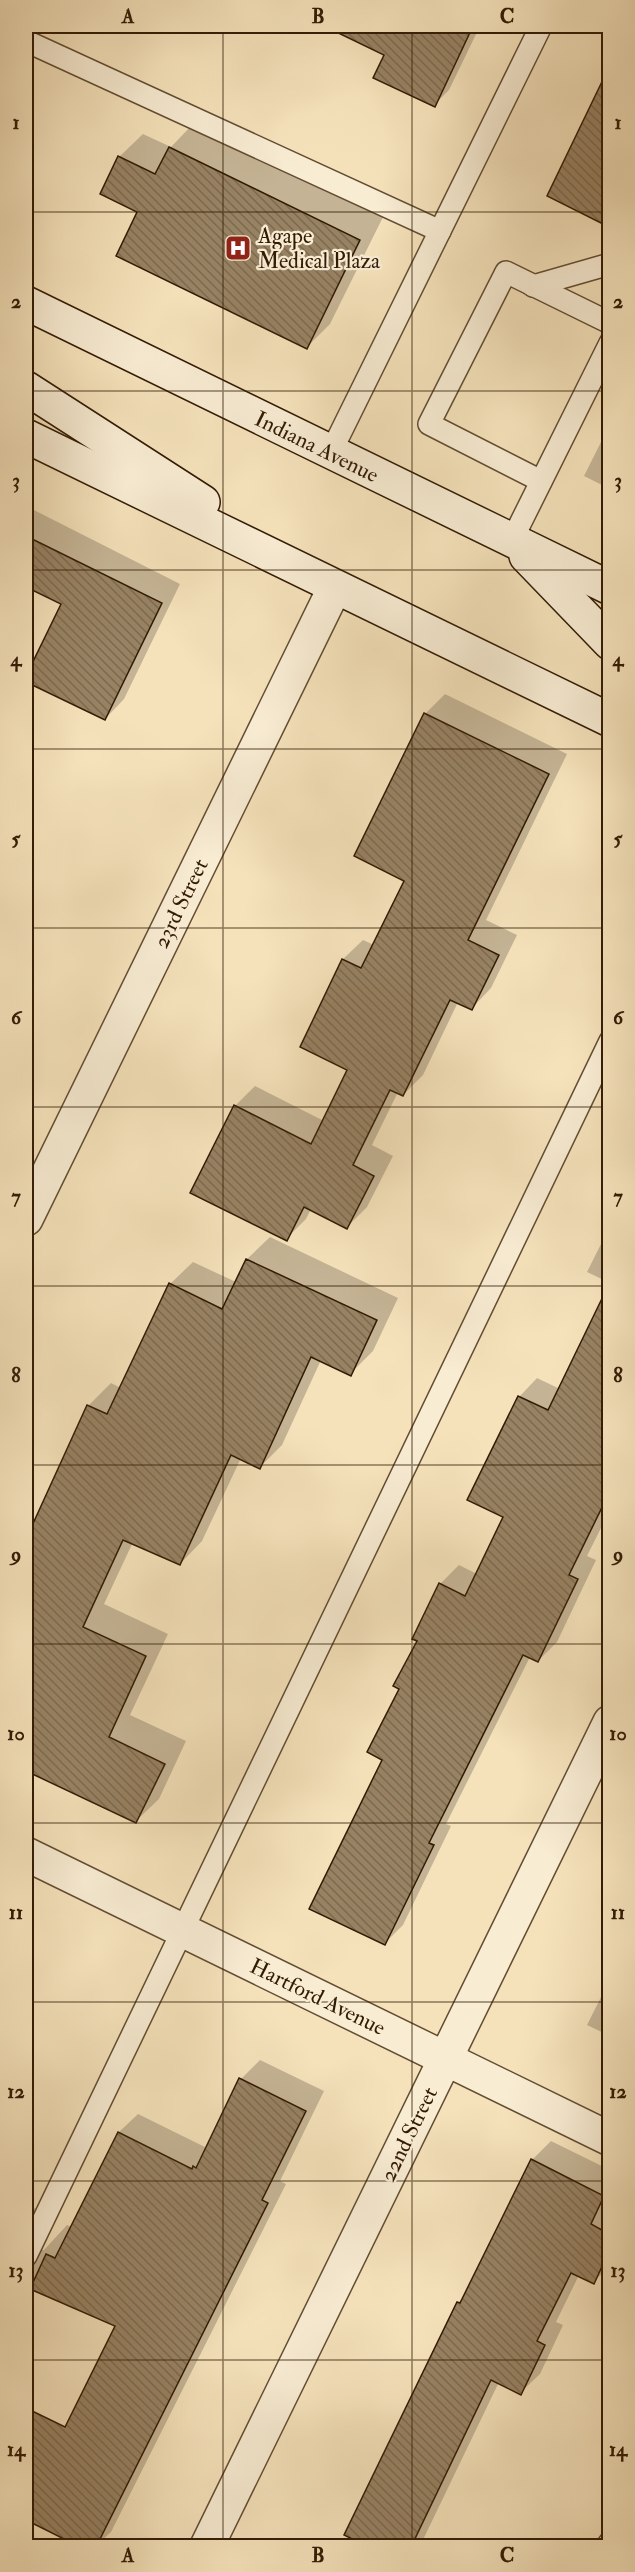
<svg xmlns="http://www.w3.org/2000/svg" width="635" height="2572" viewBox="0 0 635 2572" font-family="'IM FELL Double Pica',serif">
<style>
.shadow{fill:#0003}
.building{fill:url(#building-back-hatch);stroke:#321b04;stroke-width:1.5}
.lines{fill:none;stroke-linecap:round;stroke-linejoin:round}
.lane-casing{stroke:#634d32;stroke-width:24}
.street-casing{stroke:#634d32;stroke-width:36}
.secondary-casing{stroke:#321b04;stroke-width:36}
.lane{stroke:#f8ecd3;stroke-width:21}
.street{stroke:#f8ecd3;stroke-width:33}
.secondary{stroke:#f8ecd3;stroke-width:33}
.grid{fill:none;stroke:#321b04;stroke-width:1.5;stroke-opacity:0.55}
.labels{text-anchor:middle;stroke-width:4.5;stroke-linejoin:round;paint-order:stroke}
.poi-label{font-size:22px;fill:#321b04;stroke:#f8ecd3;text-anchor:start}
.street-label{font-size:22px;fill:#321b04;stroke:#f8ecd3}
.neatline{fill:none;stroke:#321b04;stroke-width:2}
.grid-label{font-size:20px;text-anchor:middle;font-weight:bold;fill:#321b04}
</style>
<defs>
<pattern id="building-back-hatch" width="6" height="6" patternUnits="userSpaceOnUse" patternTransform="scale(1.5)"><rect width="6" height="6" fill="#978263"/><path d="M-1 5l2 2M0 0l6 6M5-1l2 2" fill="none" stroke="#7c6a4f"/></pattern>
</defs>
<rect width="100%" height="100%" fill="#f5e2bb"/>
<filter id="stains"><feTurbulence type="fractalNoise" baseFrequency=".00333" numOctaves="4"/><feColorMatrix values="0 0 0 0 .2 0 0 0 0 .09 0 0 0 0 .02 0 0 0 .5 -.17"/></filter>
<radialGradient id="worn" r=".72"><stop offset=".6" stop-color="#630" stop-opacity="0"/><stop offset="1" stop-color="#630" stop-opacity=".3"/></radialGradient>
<g class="shadow">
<polygon points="328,26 480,26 449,90 434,105 386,54"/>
<polygon points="610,71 610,225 549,196"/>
<polygon points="193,124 383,217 330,324 307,347 139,211 119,157 143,134 171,147"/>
<polygon points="610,424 610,489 584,476"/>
<polygon points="26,506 180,584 124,699 105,719 26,680 63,603 26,585"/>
<polygon points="445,694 567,754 486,920 517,935 491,988 472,1008 458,1002 423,1075 403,1095 398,1092 372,1145 393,1156 367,1207 347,1227 311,1209 306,1219 286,1239 235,1106 255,1086 324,1121 349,1069 302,1046 343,959 363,940 374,945 406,880 425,714"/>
<polygon points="609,1228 610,1228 610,1283 587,1272"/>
<polygon points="270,1237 398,1298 373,1351 350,1374 321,1360 282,1445 260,1467 241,1458 202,1541 180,1564 133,1542 104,1604 168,1634 130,1715 186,1741 159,1799 136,1821 26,1770 26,1543 88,1406 111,1383 121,1388 170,1284 193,1262 236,1282 247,1259"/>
<polygon points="610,1288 610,1510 587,1556 596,1560 557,1642 538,1661 530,1657 446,1824 451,1826 403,1925 384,1944 384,1759 401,1689 440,1584 459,1565 477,1574 505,1517 519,1397 537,1378 560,1389"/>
<polygon points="610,1979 610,2036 587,2025"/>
<polygon points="260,2060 324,2091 280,2181 286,2184 111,2532 96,2546 84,2546 117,2325 26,2280 26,2204 42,2212 39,2249 44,2250 67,2225 72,2227 119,2132 138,2114 207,2148 241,2079"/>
<polygon points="551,2141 610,2170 610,2266 593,2282 579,2275 556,2322 563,2325 540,2374 520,2393 499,2382 420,2546 371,2546 458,2303 464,2297 532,2160"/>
</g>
<g class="building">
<polygon points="324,26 473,26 435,107 373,78 384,55"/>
<polygon points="609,67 609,227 547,196"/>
<polygon points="169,147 360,240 307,349 116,256 137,212 100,194 118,156 155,174"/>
<polygon points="26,536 162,603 105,720 26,682 26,676 61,604 26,587"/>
<polygon points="424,713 549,774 468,940 499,955 472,1010 450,1000 403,1096 390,1090 353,1165 374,1176 347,1229 304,1207 287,1241 190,1193 234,1105 311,1144 347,1070 300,1047 342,959 361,968 404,881 354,856"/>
<polygon points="246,1259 377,1320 351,1376 311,1357 260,1469 231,1455 180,1565 123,1540 83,1627 146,1656 109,1737 165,1764 136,1823 26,1771 26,1539 87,1405 107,1414 169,1283 222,1309"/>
<polygon points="609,1284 609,1493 569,1575 578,1579 538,1662 523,1655 429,1843 434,1845 385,1945 309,1909 382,1760 367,1752 399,1689 393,1686 417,1641 412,1639 439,1583 465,1596 503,1517 467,1500 518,1396 548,1410"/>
<polygon points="239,2078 306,2111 262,2200 268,2203 96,2547 80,2547 26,2520 26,2408 65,2427 115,2326 30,2289 46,2254 55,2258 118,2132 192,2169 193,2166 196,2168"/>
<polygon points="531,2159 604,2196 591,2224 609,2234 609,2251 594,2284 571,2273 537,2341 545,2345 521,2395 491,2380 411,2547 368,2547 344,2535 457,2302 460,2303"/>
</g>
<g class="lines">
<g class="lane-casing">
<g id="lane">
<polyline points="26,41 440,231"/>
<polyline points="533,286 610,264"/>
<polyline points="331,452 541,26"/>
<polyline points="541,481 429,424 506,272 610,323"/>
<polyline points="512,540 610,343"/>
<polyline points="26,2256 610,1041"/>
<polyline points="607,2546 610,2542"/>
</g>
</g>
<g class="street-casing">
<g id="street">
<polyline points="26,1219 335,587"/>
<polyline points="26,1854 610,2139"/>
<polyline points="207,2546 610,1722"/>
</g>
</g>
<g class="secondary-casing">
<g id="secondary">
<polyline points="26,303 610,588"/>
<polyline points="26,388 203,502"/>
<polyline points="26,436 610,720"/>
<polyline points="526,556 610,643"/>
</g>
</g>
<use href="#lane" class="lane"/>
<use href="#street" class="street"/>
<use href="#secondary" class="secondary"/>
</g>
<path class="grid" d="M223,26V2546M412,26V2546M26,212H610M26,391H610M26,570H610M26,749H610M26,928H610M26,1107H610M26,1286H610M26,1465H610M26,1644H610M26,1823H610M26,2002H610M26,2181H610M26,2360H610"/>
<defs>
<g id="hospital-square" transform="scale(1.35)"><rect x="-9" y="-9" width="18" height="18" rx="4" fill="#8f2418" stroke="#f8ecd3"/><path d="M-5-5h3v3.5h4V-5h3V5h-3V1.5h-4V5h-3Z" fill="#fff"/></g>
</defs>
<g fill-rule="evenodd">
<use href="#hospital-square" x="238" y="248"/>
</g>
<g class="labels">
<g class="poi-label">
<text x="258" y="243">Agape<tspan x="258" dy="25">Medical Plaza</tspan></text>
</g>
<g class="street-label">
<text transform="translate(317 446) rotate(26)" y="8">Indiana Avenue</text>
<text transform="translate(180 903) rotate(-64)" y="8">23rd Street</text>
<text transform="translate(318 1996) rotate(26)" y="8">Hartford Avenue</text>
<text transform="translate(408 2134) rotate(-64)" y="8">22nd Street</text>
</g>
</g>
<rect width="635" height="2572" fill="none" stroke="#f5e2bb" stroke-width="66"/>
<rect x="33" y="33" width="569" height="2506" class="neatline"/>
<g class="grid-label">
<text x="128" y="23">A</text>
<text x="318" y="23">B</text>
<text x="507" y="23">C</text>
<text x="16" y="129">1</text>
<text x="618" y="129">1</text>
<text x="16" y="308">2</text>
<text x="618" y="308">2</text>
<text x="16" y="487">3</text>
<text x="618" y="487">3</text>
<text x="16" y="666">4</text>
<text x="618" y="666">4</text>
<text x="16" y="845">5</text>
<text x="618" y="845">5</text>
<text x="16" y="1024">6</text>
<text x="618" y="1024">6</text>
<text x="16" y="1203">7</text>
<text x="618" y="1203">7</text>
<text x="16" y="1382">8</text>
<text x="618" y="1382">8</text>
<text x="16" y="1561">9</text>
<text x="618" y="1561">9</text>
<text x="16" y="1740">10</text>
<text x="618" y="1740">10</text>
<text x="16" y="1919">11</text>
<text x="618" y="1919">11</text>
<text x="16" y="2098">12</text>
<text x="618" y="2098">12</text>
<text x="16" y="2277">13</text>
<text x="618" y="2277">13</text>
<text x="16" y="2456">14</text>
<text x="618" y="2456">14</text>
<text x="128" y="2562">A</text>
<text x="318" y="2562">B</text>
<text x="507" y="2562">C</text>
</g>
<rect width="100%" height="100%" filter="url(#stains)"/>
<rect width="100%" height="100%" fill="url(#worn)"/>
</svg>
